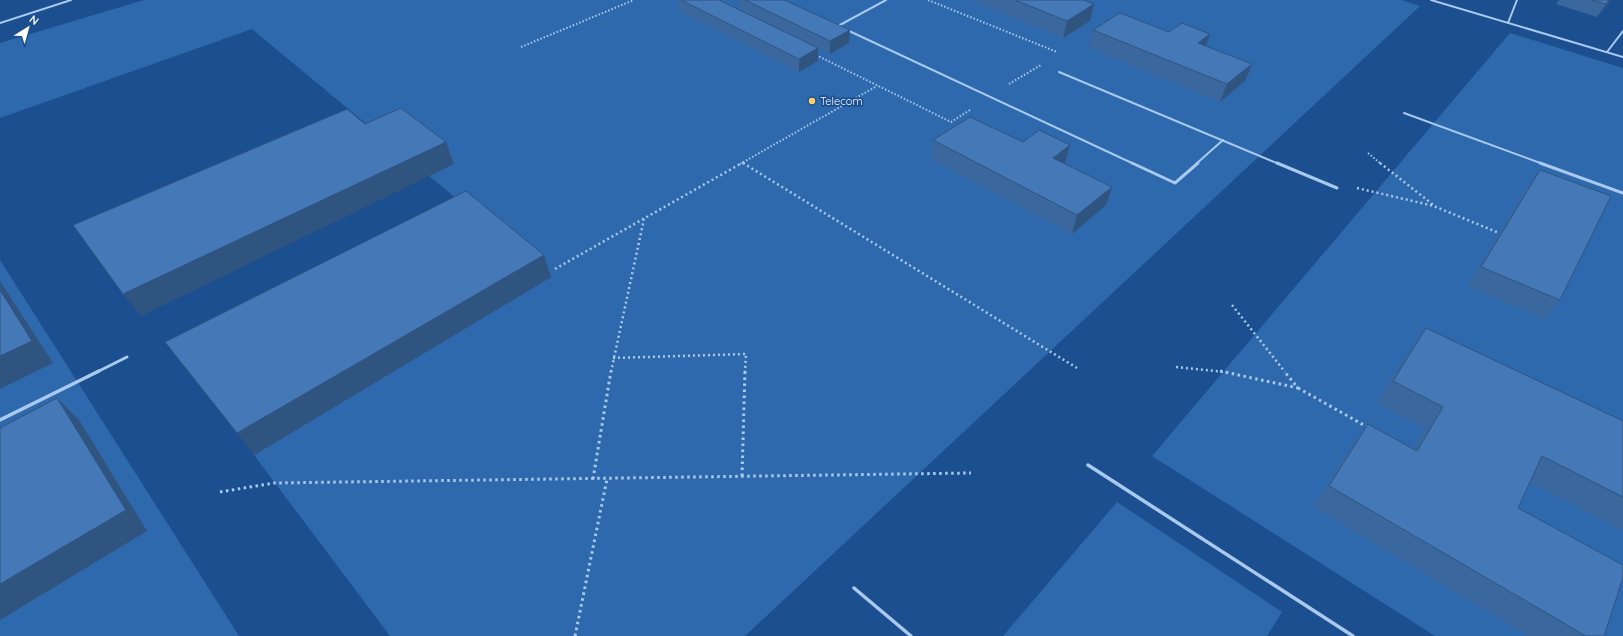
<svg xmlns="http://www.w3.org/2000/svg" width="1623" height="636" viewBox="0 0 1623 636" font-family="Quicksand,sans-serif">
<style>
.green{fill:#2e69ad}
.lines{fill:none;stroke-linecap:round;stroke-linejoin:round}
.path-far2{stroke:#a9c9ee;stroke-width:2;stroke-dasharray:1.5 2;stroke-linecap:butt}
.path-far1{stroke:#a9c9ee;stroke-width:2.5;stroke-dasharray:2 3;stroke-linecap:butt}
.path{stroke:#a9c9ee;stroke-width:3;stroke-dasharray:2.5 3.5;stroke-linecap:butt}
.service-far2{stroke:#a9c9ee;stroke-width:2}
.service-far1{stroke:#a9c9ee;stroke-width:3}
.service{stroke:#a9c9ee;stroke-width:3.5}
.wall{fill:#3a679d}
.shaded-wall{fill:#305480}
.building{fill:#4478b7;stroke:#305480}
.poi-dot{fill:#ffd166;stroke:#1b4f8f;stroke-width:1.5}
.labels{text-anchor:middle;stroke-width:3.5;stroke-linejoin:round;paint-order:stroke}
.far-poi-label{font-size:11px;fill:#fff;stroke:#1b4f8f;text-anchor:start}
</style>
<rect width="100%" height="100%" fill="#1b4f8f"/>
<g class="green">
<polygon points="144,0 1401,0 1420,6 745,636 390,636 254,455 551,277 252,29 0,118 0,43"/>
<polygon points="1510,33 1623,68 1623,636 1435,636 1152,456"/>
<polygon points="0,260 239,636 0,636"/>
<polygon points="1117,502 1282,612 1267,636 1003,636"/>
</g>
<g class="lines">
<g class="path-far2">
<polyline points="928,0 1057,52"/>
<polyline points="521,47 634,0"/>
<polyline points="816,55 951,122 970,110"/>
<polyline points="1009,84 1041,65"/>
<polyline points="1368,153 1381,164"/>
<polyline points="742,162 745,164"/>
<polyline points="740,164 877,86"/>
</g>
<g class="path-far1">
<polyline points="743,163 1077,368"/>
<polyline points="1380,163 1436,207 1499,233"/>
<polyline points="1357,188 1434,206"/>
<polyline points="555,269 742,163"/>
<polyline points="1232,305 1285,372"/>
<polyline points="613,358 746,354 745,372"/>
<polyline points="1176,367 1226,372"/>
<polyline points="611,372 644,219"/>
</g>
<g class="path">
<polyline points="1220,371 1298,388 1284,371"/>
<polyline points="1298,388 1369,428"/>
<polyline points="742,476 745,371"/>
<polyline points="593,479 611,371"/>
<polyline points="220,492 274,483 971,473"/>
<polyline points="575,636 607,479"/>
</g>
<g class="service-far2">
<polyline points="1431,0 1623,57"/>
<polyline points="0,23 71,0"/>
<polyline points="1508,23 1517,0"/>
<polyline points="838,26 886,0"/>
<polyline points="847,30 1134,164"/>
<polyline points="1607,52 1623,31"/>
<polyline points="1059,72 1279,164"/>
<polyline points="1404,113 1543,164"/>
<polyline points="1196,164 1223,140"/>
</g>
<g class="service-far1">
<polyline points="1132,163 1175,183 1198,163"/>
<polyline points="1277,163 1337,188"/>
<polyline points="1540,163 1623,193"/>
<polyline points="97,372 127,357"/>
</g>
<g class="service">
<polyline points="0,420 99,371"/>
<polyline points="1088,465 1353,636"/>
<polyline points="854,588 911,636"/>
</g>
</g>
<g class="wall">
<polygon points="678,0 719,0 818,61 799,72 679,11"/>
<polygon points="737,0 784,0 849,43 830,54 738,9"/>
<polygon points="971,0 1083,0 1094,4 1090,21 1063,38"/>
<polygon points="1559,0 1611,0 1597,17 1556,4"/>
<polygon points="1093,30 1206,46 1252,64 1245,81 1220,102 1089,48"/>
<polygon points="933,140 1023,142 1070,145 1065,164 1112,187 1106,205 1072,234 931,159"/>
<polygon points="1540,170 1560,300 1544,319 1467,286 1526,188"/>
<polygon points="1426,328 1623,421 1623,531 1530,482 1518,508 1604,636 1528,636 1313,507 1352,446 1368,424 1413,448 1425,428 1376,403 1410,350"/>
</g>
<g class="shaded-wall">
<polygon points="1609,0 1611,0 1597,17 1606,4"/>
<polygon points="1094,4 1090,21 1063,38 1067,21"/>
<polygon points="850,30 849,43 830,54 830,41"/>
<polygon points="1210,34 1204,51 1198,43"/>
<polygon points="818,48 818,61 799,72 799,59"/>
<polygon points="1252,64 1245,81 1220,102 1227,84"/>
<polygon points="446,142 454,164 141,316 123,294"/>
<polygon points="1070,145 1065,163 1049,176 1053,158"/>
<polygon points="1112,187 1106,205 1072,234 1077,215"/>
<polygon points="544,255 551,277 254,455 237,433"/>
<polygon points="0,281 53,363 0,389"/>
<polygon points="57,398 79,420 147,531 0,620 0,584"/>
</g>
<g class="building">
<polygon points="681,0 719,0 818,48 799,59"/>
<polygon points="745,0 784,0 850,30 830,41"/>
<polygon points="1015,0 1083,0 1094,4 1067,21"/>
<polygon points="1591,0 1609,0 1606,4"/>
<polygon points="1120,13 1169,32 1182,23 1210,34 1198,43 1252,64 1227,84 1093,30"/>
<polygon points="401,108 446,142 123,294 73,225 347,109 365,124"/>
<polygon points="970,117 1023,142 1039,130 1070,145 1053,158 1112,187 1077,215 933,140"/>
<polygon points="1540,170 1611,196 1560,300 1481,267"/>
<polygon points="466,191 544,255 237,433 165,342"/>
<polygon points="0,290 32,341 0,356"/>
<polygon points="1426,328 1623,421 1623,497 1542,456 1518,508 1623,565 1623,578 1604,636 1586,636 1329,486 1368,424 1417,451 1443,407 1393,381"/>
<polygon points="57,398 126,510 0,584 0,428"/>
</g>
<circle class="poi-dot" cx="812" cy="101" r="4"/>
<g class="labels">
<g class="far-poi-label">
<text x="820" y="105">Telecom</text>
</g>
</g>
<g transform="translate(28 28) rotate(37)" stroke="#1b4f8f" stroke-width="3" paint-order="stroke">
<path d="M0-3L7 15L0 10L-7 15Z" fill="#ffffff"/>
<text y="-6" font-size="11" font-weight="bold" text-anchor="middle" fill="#ffffff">N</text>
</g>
</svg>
